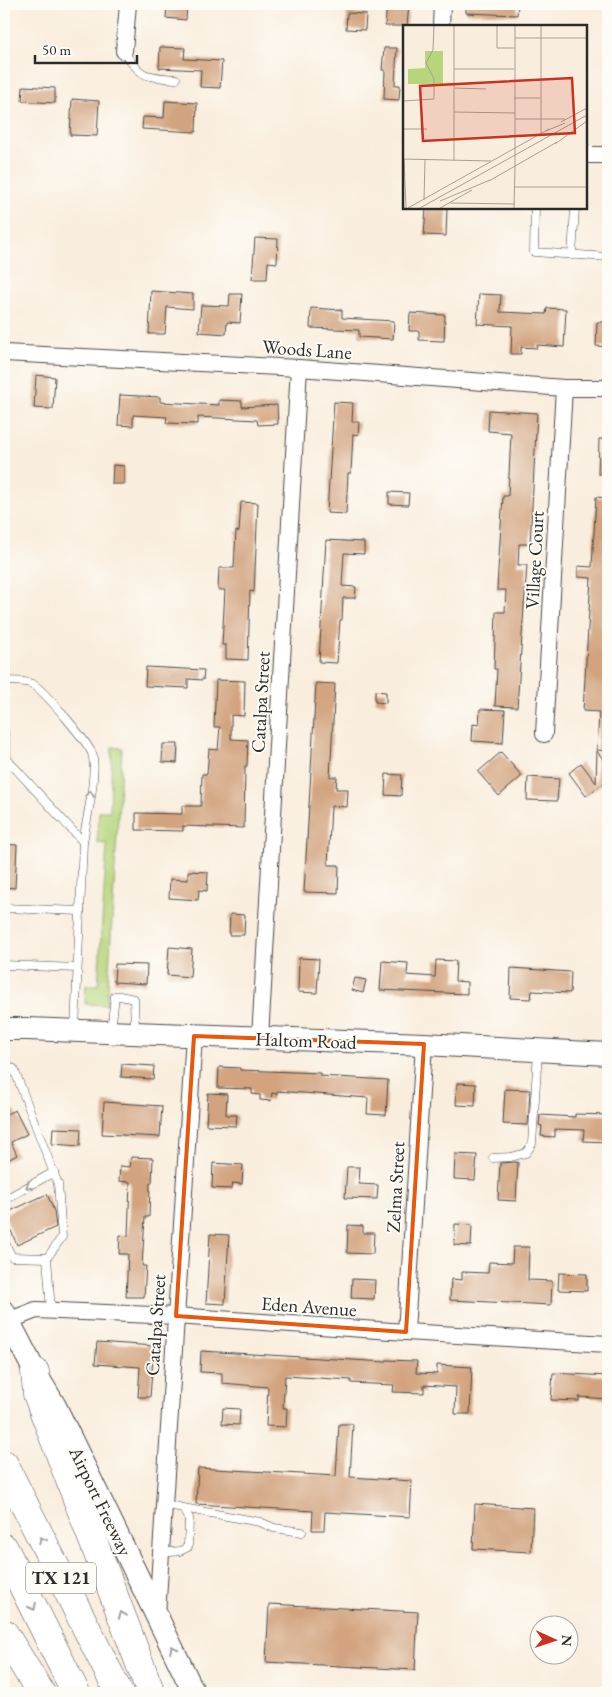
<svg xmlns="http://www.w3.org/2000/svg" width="612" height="1697" viewBox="0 0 612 1697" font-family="'EB Garamond',serif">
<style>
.green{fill:#b7d57b;stroke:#718053}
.building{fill:#d2a37e}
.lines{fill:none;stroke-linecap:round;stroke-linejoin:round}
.lane-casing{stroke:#4a4846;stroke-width:9}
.street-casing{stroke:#4a4846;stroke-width:18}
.secondary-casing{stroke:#4a4846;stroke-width:24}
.highway-casing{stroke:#4a4846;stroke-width:29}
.lane{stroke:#fff;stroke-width:8}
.street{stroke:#fff;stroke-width:16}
.secondary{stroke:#fff;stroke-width:22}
.highway{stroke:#fff;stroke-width:28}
.oneway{stroke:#a0a0a0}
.marked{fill:none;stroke:#e8590c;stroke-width:4;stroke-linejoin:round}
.labels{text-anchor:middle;stroke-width:4;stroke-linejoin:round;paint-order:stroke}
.shield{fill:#fdfcf7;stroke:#6a6a68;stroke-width:1}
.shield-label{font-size:18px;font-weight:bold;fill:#2b2b2b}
.street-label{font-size:19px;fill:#2b2b2b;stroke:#fdfcf7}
.inset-road{fill:none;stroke:#a79f96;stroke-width:1}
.view{fill:#c8321e;fill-opacity:0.15;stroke:#c8321e;stroke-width:2.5}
.inset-edge{fill:none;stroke:#2b2b2b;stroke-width:2.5}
</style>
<rect width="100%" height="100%" fill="#fdfcf7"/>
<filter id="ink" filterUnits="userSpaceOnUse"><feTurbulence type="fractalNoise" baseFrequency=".02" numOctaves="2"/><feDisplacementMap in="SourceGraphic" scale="10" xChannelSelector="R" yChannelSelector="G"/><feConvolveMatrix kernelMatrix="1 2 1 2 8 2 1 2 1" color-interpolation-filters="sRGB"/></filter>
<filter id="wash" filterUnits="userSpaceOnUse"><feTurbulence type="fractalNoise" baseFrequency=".0096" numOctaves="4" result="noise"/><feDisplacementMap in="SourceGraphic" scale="20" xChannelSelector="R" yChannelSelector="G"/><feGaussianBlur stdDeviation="1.12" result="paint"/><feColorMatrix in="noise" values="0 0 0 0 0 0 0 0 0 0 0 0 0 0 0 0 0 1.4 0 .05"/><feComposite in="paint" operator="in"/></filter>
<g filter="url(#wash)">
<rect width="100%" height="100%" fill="#f9eddd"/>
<polygon class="green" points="112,747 122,748 107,1005 85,1004 86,985 98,985 107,844 97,843 99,811 110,811"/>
<g id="blocks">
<g class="building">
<polygon points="167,4 187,4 186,20 166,18"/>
<polygon points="387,4 409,4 407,26 385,26"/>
<polygon points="466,4 518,4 517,15 466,13"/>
<polygon points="347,13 366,14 365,30 346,29"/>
<polygon points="160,47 185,48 184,59 222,61 220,88 200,87 201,70 159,68"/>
<polygon points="384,48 397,48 395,85 400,85 399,100 384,99 385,70 382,70"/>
<polygon points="23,86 55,88 55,103 22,101"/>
<polygon points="72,99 99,101 97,136 70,135"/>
<polygon points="165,101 197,103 196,132 142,129 143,117 164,118"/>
<polygon points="426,208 447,208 446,236 424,235"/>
<polygon points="255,238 278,239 277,263 268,262 267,279 252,279"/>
<polygon points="151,291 193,294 193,309 167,307 165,334 149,334"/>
<polygon points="230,294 242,294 240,323 227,322 226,334 199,332 201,305 229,306"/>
<polygon points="479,294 501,295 500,312 546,314 547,308 566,309 564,347 537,345 537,348 521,347 521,354 511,354 512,326 477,324"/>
<polygon points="311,308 342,310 342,318 394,321 393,339 359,337 359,330 310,328"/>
<polygon points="410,313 445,315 444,341 419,340 419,331 409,331"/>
<polygon points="597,322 608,322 608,347 596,346"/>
<polygon points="36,375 55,377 53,409 34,408"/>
<polygon points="120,395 160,397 160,402 219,405 219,400 242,401 242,407 277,405 278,424 258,425 257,420 198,417 198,424 166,423 167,417 133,415 133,426 118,425"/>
<polygon points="334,402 353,403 352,422 359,422 358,435 353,434 351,473 348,473 346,514 327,513"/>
<polygon points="489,410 537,413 530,544 519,544 518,565 527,565 517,707 495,706 497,669 494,669 496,612 505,612 506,590 497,590 498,571 503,496 508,496 511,433 488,431"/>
<polygon points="599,439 608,439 608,474 598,474"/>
<polygon points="113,465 124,466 124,484 112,484"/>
<polygon points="389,492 409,493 408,505 389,504"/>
<polygon points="596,497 608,498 608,751 597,750 599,712 583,711 591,578 578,577 578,566 592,567"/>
<polygon points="241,502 258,503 254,592 250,591 248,660 226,659 226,645 222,645 225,590 218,590 219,568 234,568 236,531 239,532"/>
<polygon points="326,540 364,542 364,554 344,553 342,586 356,587 355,598 343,598 342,620 340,620 337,663 319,662"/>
<polygon points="146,667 204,670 203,680 188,679 188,688 145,686"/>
<polygon points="216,680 245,681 244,716 231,715 231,739 248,740 247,766 245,766 244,828 183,826 183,831 136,830 136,813 182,814 182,806 201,806 202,774 207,774 209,749 218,750 220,727 214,727"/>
<polygon points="316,683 335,684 330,777 337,777 336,789 348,789 347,807 331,806 328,865 339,865 338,893 304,892"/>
<polygon points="375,691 386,692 386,703 375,702"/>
<polygon points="480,709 505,710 503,743 472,741 473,724 479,725"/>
<polygon points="163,744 178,744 177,763 162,762"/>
<polygon points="597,751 608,766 608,780 586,796 569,773 581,763 596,783"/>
<polygon points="501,752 522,776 499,796 478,772"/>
<polygon points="386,774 402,775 401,796 385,795"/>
<polygon points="528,777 559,779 557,801 527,800"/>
<polygon points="4,844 17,845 15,888 4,887"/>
<polygon points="188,871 208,872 207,891 199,890 198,900 169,898 170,879 188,880"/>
<polygon points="230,914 245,915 244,935 229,935"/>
<polygon points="169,947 192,949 190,977 167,975"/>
<polygon points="299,958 319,959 317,993 298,992"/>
<polygon points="436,960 456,961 455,981 467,982 467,994 380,990 382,961 408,963 407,975 435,977"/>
<polygon points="115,964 147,965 146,984 114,982"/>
<polygon points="511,968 571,972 570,993 532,991 531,999 510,998"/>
<polygon points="355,978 366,980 363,993 352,990"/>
<polygon points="122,1064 154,1066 153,1079 121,1077"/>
<polygon points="219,1067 240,1068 240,1070 320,1073 320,1076 388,1080 386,1115 367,1114 368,1098 277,1091 277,1094 272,1093 271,1101 260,1100 260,1095 252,1094 252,1089 218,1088"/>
<polygon points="457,1083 476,1084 475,1106 456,1105"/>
<polygon points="505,1089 530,1090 528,1125 503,1124"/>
<polygon points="208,1093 227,1094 226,1115 237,1115 236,1126 206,1125"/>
<polygon points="104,1102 162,1106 160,1137 102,1134"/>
<polygon points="15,1110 27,1134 11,1142 17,1155 4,1162 4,1115"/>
<polygon points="575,1114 608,1115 608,1142 583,1141 584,1130 555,1129 555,1137 541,1136 542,1126 539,1125 540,1115 575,1117"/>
<polygon points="53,1128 81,1129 80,1146 52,1144"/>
<polygon points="455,1154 477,1155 475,1180 454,1179"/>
<polygon points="131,1157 153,1158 152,1183 150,1183 149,1217 145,1217 142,1266 146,1266 144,1297 126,1297 128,1254 119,1254 120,1235 128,1236 130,1182 119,1181 120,1166 130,1167"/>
<polygon points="518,1162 516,1201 498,1200 500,1163"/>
<polygon points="213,1163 243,1165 242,1184 233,1183 232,1189 212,1188"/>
<polygon points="347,1167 360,1167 359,1184 378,1185 377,1199 345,1198"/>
<polygon points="47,1194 54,1211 56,1227 17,1245 4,1214"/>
<polygon points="455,1224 472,1225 471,1246 454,1245"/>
<polygon points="348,1225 363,1226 363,1233 374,1233 373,1254 347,1253"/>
<polygon points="210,1234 229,1235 225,1304 206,1303"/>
<polygon points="513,1247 529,1247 528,1280 552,1281 551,1305 450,1300 451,1279 462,1280 462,1272 488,1273 489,1262 512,1263"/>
<polygon points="559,1273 587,1274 587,1291 558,1290"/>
<polygon points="352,1279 375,1280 374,1299 351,1298"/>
<polygon points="97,1342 154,1346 150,1397 138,1397 140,1367 95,1364"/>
<polygon points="201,1351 386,1362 386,1360 417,1361 416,1373 437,1374 437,1365 472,1367 470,1414 455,1414 456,1387 424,1385 424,1393 393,1392 394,1385 351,1383 351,1380 285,1376 283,1408 287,1408 286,1427 266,1426 268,1387 222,1383 222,1373 200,1372"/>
<polygon points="553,1373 608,1376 608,1399 579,1397 579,1401 551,1400"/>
<polygon points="223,1408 240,1409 239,1425 222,1424"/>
<polygon points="339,1424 353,1424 350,1477 412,1481 410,1517 325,1512 324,1530 312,1530 313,1511 196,1504 198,1468 336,1476"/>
<polygon points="475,1504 533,1508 531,1552 473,1549"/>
<polygon points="269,1604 418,1612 415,1670 266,1662"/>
</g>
</g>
</g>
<g filter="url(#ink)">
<use href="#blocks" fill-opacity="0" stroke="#4a4846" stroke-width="1"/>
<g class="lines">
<g class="lane-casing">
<g id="lane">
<path d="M124,51C141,79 146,76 176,79"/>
<polyline points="535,208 534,252 608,257"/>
<polyline points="572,255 575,208"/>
<path d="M4,681C13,682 26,680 34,685C45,692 92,746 93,757C96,781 87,817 83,842"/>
<polyline points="4,732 7,759"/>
<polyline points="4,756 83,842 75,1029"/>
<polyline points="4,908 80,911"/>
<polyline points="4,965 77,968"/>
<polyline points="111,1030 115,996 120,996 134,999 135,1030"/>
<polyline points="4,1067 8,1066 14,1069 58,1184 62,1237 47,1258 51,1311"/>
<polyline points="493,1158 511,1157 526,1153 532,1144 538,1052"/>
<polyline points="4,1200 54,1172"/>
<polyline points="4,1241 12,1257 47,1258"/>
<polyline points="183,1508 260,1522 274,1528 302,1532"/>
<polyline points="161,1553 180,1551 188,1547 189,1518 183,1508 164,1504"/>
</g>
</g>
<g class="street-casing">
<g id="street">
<polyline points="441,26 442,4"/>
<polyline points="124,51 128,4"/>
<polyline points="586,155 608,155"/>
<polyline points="4,353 299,368 564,388 608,388"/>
<polyline points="544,734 564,388"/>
<polyline points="260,1038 299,368"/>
<polyline points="8,1321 36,1310 176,1316 406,1332 608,1344"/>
<polyline points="406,1332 424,1044"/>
<polyline points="157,1615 194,1036"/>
</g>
</g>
<g class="secondary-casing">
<g id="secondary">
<polyline points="4,1029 27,1029 424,1044 608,1054"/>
<polyline points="4,1312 35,1372 55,1406 194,1693"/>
</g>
</g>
<g class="highway-casing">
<g id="highway">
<polyline points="35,1372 37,1394 151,1693"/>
<polyline points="4,1464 119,1693"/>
<polyline points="4,1548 76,1693"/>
<polyline points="4,1633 41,1693"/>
</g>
</g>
<use href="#lane" class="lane"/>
<use href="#street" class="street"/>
<use href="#secondary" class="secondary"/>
<use href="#highway" class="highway"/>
</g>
<defs><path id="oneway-chevron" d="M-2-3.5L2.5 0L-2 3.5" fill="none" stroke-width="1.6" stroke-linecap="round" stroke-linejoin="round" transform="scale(1.25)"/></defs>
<g class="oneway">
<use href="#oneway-chevron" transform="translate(90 794) rotate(-82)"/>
<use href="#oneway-chevron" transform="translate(29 1186) rotate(150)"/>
<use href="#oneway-chevron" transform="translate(42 1540) rotate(-117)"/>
<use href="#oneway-chevron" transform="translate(33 1607) rotate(63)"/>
<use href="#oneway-chevron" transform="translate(122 1615) rotate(-111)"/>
<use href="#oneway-chevron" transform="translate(173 1649) rotate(-116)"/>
</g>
</g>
<path class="marked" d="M194,1036L424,1044L406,1332L176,1316Z"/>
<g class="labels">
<rect class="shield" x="26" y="1562.5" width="70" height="31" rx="4"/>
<g class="shield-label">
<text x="61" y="1584">TX 121</text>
</g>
<g class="street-label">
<text transform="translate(307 349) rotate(4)" y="7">Woods Lane</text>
<text transform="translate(534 560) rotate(-87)" y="7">Village Court</text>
<text transform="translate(260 702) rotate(-87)" y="7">Catalpa Street</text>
<text transform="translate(306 1040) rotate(2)" y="7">Haltom Road</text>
<text transform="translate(395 1187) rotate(-87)" y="7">Zelma Street</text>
<text transform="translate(309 1306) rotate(4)" y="7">Eden Avenue</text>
<text transform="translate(155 1325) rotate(-86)" y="7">Catalpa Street</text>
<text transform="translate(101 1501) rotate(64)" y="7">Airport Freeway</text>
</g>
</g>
<g transform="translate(403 25)">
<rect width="184" height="184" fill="#f9eddd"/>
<path d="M22,26H40V59H5V44L22,43Z" fill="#b7d57b"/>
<path class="inset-road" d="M51,0V135M94,0V23H112M112,0V141M138,0V109M112,13H184M51,44H111M52,63L83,64M111,73H137M0,76L31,74V54L23,38L30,25L31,0M51,87L112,88M112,94H162M158,97L184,83M0,104H24M143,106L162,98M152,119L184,96M0,134L88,136M1,134L3,183M86,156L154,117M112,162H184M21,175L22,135M37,176L87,155M47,178L112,179M5,183L146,104M17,183L184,90M37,183L69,165M111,183L112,141"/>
<path class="view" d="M169,53L172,108L20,116L17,61Z"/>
<rect width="184" height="184" class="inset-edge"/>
</g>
<rect width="612" height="1697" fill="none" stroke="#fdfcf7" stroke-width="20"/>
<g transform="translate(554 1640) rotate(93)"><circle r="24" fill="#fdfcf7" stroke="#a9a8a5"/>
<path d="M0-4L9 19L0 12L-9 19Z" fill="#c8321e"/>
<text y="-8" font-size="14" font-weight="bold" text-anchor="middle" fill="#2b2b2b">N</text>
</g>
<path d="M35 55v8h102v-8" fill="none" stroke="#2b2b2b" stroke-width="2.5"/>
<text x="42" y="55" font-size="15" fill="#2b2b2b" stroke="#fdfcf7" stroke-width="4" paint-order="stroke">50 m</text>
</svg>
